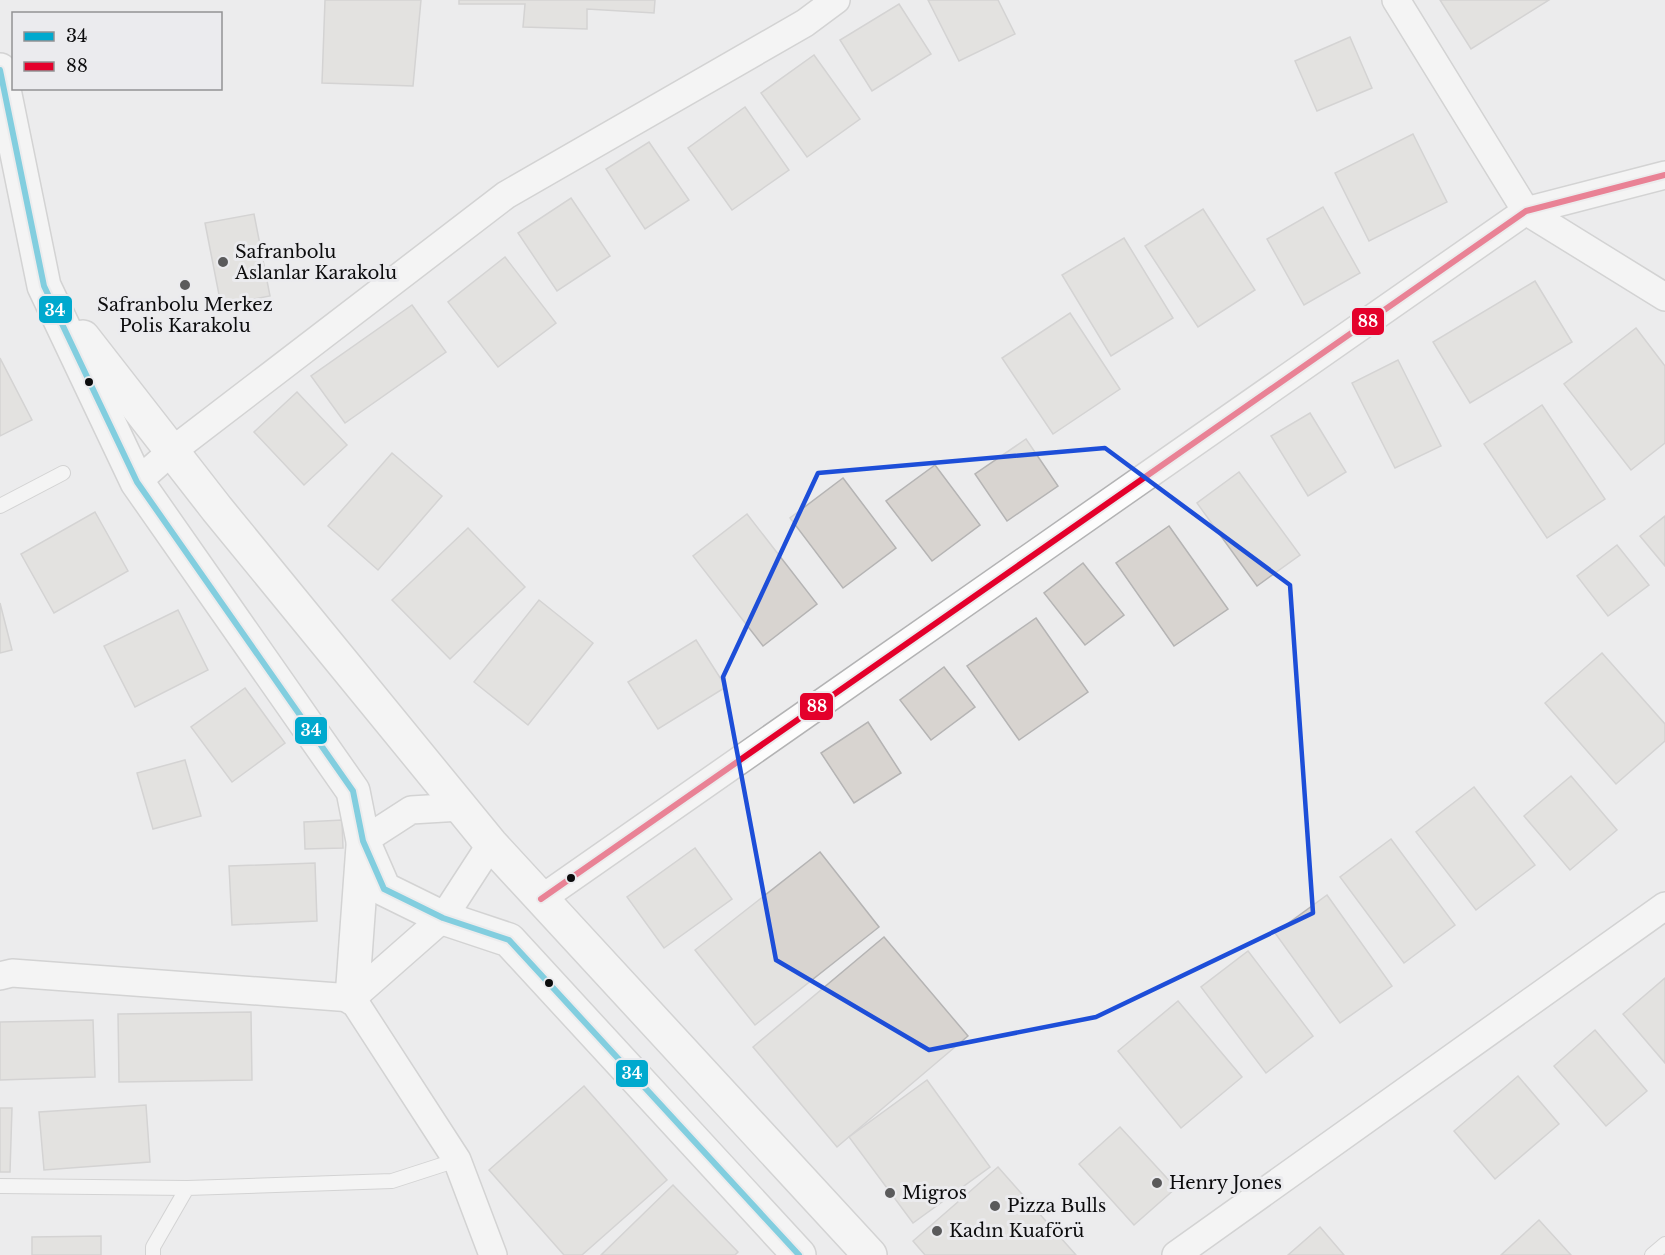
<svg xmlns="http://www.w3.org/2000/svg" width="1665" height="1255" viewBox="0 0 1665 1255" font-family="'Libre Baskerville',serif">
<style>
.building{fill:#d8d4d0;stroke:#b5b4b4;stroke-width:1.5}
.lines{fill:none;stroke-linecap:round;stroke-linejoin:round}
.service-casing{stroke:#b3b3b4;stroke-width:16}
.minor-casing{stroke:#b3b3b4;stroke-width:30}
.tertiary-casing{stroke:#b3b3b4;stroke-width:36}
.service{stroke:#fcfcfc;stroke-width:14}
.minor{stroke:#fcfcfc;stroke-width:27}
.tertiary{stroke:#fcfcfc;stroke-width:33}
.bus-1-casing{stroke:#ebebee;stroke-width:10}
.bus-2-casing{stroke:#ebebee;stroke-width:10}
.bus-1{stroke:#00a9ce;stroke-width:6}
.bus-2{stroke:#e4002b;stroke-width:6}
.marked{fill:none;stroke:#1d4ed8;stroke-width:4.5;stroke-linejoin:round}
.poi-dot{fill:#5a5a5b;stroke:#ebebee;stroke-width:2}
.bus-dot{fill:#0c0c0d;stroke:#ebebee;stroke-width:2}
.labels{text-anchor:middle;stroke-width:6;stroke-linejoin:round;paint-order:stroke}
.poi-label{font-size:18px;fill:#0c0c0d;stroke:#ebebee;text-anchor:start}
.line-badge{stroke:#ebebee;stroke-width:2}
.badge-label{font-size:16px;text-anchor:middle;font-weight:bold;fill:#fff}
</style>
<rect width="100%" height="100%" fill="#ececed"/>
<g class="building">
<polygon points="325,0 421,0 413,86 322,83"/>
<polygon points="459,0 655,0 654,13 587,9 587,29 523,27 525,4 459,4"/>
<polygon points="928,0 998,0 1015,34 959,61"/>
<polygon points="1440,0 1549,0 1471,49"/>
<polygon points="899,4 931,54 872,91 840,40"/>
<polygon points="1350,37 1372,88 1317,111 1295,61"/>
<polygon points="814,55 860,119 807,157 761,93"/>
<polygon points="745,107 789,170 732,210 688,148"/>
<polygon points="1413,134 1447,202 1369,241 1335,173"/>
<polygon points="649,142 689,200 645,229 606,169"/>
<polygon points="571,198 610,256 557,291 518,233"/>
<polygon points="1323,207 1360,273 1304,305 1267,239"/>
<polygon points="1203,209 1255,290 1198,327 1145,246"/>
<polygon points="254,214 270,296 221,305 205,223"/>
<polygon points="1124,238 1173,318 1111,356 1062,275"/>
<polygon points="505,257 556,323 498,367 448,302"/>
<polygon points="1535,281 1572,342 1470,403 1433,342"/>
<polygon points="412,305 446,352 345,423 311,376"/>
<polygon points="1070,313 1120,389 1053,434 1002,358"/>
<polygon points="1636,328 1665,366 1665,443 1631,470 1564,384"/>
<polygon points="0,358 32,420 0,436"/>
<polygon points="1398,360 1441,446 1395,468 1352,383"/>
<polygon points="297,392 347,445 304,485 254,432"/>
<polygon points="1542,405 1605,499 1547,538 1484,444"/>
<polygon points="1310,413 1346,472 1308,496 1271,436"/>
<polygon points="1026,439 1058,486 1007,521 975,474"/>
<polygon points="392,453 442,496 378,570 328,526"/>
<polygon points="935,465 980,525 932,561 886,501"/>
<polygon points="1239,472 1300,555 1257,586 1197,503"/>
<polygon points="843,478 896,548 843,588 790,518"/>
<polygon points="95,512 128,571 54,613 21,554"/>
<polygon points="747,514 817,604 763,646 693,556"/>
<polygon points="1665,516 1665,566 1640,536"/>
<polygon points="1169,526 1228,609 1174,646 1116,563"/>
<polygon points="468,528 525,587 450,659 392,600"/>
<polygon points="1617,545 1649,585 1608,616 1577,576"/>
<polygon points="1083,563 1124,615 1085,645 1044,593"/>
<polygon points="539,600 593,643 528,725 474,682"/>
<polygon points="0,603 12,650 0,653"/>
<polygon points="178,610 208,670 135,707 104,646"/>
<polygon points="1036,618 1088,692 1019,740 967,666"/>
<polygon points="696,640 726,687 658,729 628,682"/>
<polygon points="1602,653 1665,724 1665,741 1616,784 1545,703"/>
<polygon points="944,667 975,707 931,740 900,700"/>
<polygon points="245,688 285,743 232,782 191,727"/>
<polygon points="868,722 901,773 854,803 821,753"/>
<polygon points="185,760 201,816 153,829 137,773"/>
<polygon points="1571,776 1617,830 1570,870 1524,816"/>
<polygon points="1474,787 1535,865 1476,910 1416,832"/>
<polygon points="342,820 343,848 305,849 304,822"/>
<polygon points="1391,839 1455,925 1404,963 1340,877"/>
<polygon points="695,848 732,899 664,948 627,897"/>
<polygon points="820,852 879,927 755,1025 695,950"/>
<polygon points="315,863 317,921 232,925 229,866"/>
<polygon points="1327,895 1392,986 1340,1023 1275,933"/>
<polygon points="884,937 968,1036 837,1147 753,1047"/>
<polygon points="1248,951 1313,1036 1266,1073 1201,987"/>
<polygon points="1665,978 1665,1063 1623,1014"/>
<polygon points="1178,1001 1242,1077 1181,1128 1118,1051"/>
<polygon points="251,1012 252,1080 119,1082 118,1014"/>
<polygon points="93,1020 95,1077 0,1080 0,1022"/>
<polygon points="1595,1030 1647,1091 1606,1126 1554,1066"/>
<polygon points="1518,1076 1559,1124 1495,1179 1454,1131"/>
<polygon points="927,1080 990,1167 913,1223 849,1137"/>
<polygon points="584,1086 667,1180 582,1255 564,1255 489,1170"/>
<polygon points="146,1105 150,1162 44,1170 39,1112"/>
<polygon points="0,1108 12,1108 10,1172 0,1172"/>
<polygon points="1120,1127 1176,1188 1134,1225 1079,1164"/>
<polygon points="998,1167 1076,1255 925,1255 913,1241"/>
<polygon points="673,1185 738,1252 735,1255 601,1255"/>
<polygon points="1539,1220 1571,1255 1501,1255"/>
<polygon points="1320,1227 1344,1255 1288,1255"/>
<polygon points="101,1236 101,1255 32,1255 32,1237"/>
</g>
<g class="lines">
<g class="service-casing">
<g id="service">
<polyline points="0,506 63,473"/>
<polyline points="0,1186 187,1188"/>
<polyline points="153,1255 153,1247 187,1188 392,1181 457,1160"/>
<polyline points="1652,1255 1665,1244"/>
</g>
</g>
<g class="minor-casing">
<g id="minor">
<polyline points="1396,0 1526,211 1665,297"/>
<polyline points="137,482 172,451 506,195 805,23 836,0"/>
<polyline points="363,841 411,810 461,807"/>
<polyline points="541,899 1526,211 1665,175"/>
<polyline points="0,976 12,973 352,998 443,918 491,844"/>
<polyline points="352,998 457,1160 493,1255"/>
<polyline points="1176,1255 1665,906"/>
</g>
</g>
<g class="tertiary-casing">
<g id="tertiary">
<polyline points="0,70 44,286 137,482 353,791 363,841 384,889 443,918 509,940 799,1255"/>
<polyline points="83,337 217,509 491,844 870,1255"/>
<polyline points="352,998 363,846"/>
</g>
</g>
<use href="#service" class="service"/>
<use href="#minor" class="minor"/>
<use href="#tertiary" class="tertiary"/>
<g class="bus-1-casing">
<polyline id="bus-1" points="0,70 44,286 137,482 353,791 363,841 384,889 443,918 509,940 799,1255"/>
</g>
<g class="bus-2-casing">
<polyline id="bus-2" points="541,899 1526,211 1665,175"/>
</g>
<use href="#bus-1" class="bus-1"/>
<use href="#bus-2" class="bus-2"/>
</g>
<path d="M0 0H1665V1255H0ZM1105,448L1290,585L1313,913L1096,1017L929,1050L776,960L723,677L818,473Z" fill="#ececed" fill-opacity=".55" fill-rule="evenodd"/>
<path class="marked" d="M1105,448L1290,585L1313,913L1096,1017L929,1050L776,960L723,677L818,473Z"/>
<g class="poi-dot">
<circle cx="223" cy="262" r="6"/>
<circle cx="185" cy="285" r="6"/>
<circle cx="1157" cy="1183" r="6"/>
<circle cx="890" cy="1193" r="6"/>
<circle cx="995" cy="1206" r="6"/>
<circle cx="937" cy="1231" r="6"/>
</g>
<g class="bus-dot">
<circle cx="89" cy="382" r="5"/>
<circle cx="571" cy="878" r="5"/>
<circle cx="549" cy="983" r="5"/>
</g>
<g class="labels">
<g class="poi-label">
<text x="235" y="258">Safranbolu<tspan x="235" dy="21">Aslanlar Karakolu</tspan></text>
<text x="185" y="311" text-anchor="middle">Safranbolu Merkez<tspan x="185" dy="21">Polis Karakolu</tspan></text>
<text x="1169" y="1189">Henry Jones</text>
<text x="902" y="1199">Migros</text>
<text x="1007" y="1212">Pizza Bulls</text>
<text x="949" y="1237">Kadın Kuaförü</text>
</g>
</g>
<g class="line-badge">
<rect x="38" y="295" width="35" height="29" rx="6" fill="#00a9ce"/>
<rect x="1351" y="307" width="34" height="29" rx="6" fill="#e4002b"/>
<rect x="799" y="692" width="35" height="29" rx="6" fill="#e4002b"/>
<rect x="294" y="716" width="34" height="29" rx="6" fill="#00a9ce"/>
<rect x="615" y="1059" width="34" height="29" rx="6" fill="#00a9ce"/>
</g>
<g class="badge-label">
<text x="55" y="316">34</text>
<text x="1368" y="327">88</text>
<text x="817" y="712">88</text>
<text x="311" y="736">34</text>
<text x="632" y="1079">34</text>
</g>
<rect x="12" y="12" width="210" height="78" fill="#ebebee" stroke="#929294" stroke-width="1.5"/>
<rect x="24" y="32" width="30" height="9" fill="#00a9ce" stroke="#929294" stroke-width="1.5"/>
<text x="66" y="42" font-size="18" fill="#0c0c0d">34</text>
<rect x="24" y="62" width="30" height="9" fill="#e4002b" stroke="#929294" stroke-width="1.5"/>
<text x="66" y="72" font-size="18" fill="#0c0c0d">88</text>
</svg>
